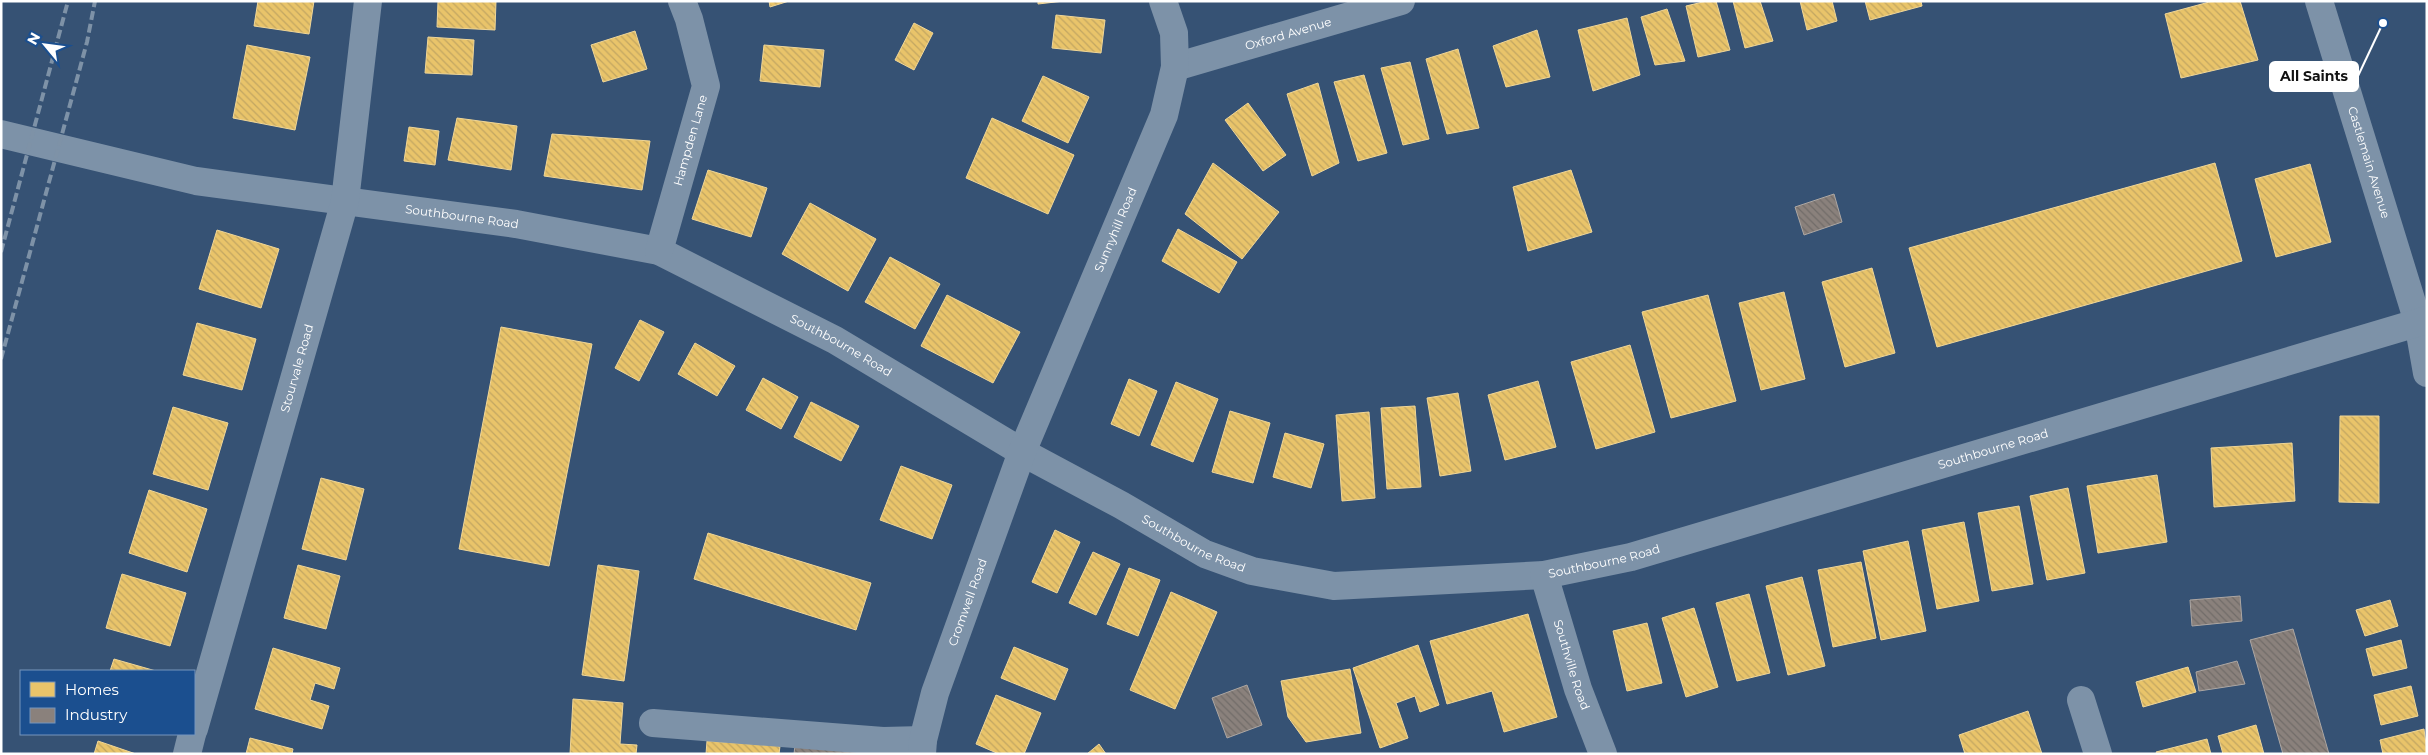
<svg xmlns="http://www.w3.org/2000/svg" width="2428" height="755" viewBox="0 0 2428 755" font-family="Montserrat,sans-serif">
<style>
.homes{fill:url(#homes-back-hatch);stroke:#f0d697}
.industry{fill:url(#industry-back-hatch);stroke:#ada7a3}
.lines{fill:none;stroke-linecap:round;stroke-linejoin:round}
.minor{stroke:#7d92a8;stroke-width:28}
.rail{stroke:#7e92a7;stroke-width:4;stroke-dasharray:9 4;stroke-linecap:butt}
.labels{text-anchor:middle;stroke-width:5;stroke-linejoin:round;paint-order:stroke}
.street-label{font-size:12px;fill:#fff;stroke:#1b4f8f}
.leader{fill:none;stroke:#fff;stroke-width:2}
.callout-dot{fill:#fff;stroke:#1b4f8f;stroke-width:2}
.callout{fill:#fff;stroke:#fff;stroke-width:2}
.callout-label{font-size:14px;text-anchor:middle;font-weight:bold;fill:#111}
</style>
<defs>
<pattern id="homes-back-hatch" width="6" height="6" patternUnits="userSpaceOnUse" patternTransform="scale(1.25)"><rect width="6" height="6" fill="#e9c46a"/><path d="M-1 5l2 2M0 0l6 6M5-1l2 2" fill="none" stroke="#c2a662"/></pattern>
<pattern id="industry-back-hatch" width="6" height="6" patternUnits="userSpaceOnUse" patternTransform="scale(1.25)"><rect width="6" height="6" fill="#8a817c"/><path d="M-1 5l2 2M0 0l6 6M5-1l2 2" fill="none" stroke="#716c69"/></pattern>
</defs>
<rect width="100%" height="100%" fill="#365274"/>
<g class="homes">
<polygon points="258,1 314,1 309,34 254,26"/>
<polygon points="438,1 496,1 495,30 437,27"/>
<polygon points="769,1 789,1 770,7"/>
<polygon points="1038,1 1064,1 1038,4"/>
<polygon points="1707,1 1716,1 1730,50 1698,57 1686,6"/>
<polygon points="1733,1 1760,1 1773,41 1745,48"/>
<polygon points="1800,1 1832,1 1837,21 1807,30"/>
<polygon points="1865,1 1921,1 1922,6 1870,20"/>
<polygon points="2213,1 2240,1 2258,60 2181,78 2165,14"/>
<polygon points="1667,9 1685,61 1655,65 1641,17"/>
<polygon points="1056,15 1105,20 1101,53 1052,48"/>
<polygon points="1627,18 1640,75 1593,91 1578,30"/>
<polygon points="914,23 933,33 914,70 895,60"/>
<polygon points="1537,30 1550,77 1506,87 1493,46"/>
<polygon points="635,31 647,69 603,82 591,45"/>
<polygon points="428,37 474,40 472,75 425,73"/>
<polygon points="247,45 310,57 295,130 233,118"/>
<polygon points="764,45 824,50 820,87 760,81"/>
<polygon points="1458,49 1479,128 1447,134 1426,59"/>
<polygon points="1410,62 1429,139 1403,145 1381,68"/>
<polygon points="1364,75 1387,153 1358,161 1334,82"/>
<polygon points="1043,76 1089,97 1068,143 1022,121"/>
<polygon points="1318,83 1339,163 1312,176 1287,94"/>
<polygon points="1248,103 1286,155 1263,171 1225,120"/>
<polygon points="457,118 517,126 511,170 448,160"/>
<polygon points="992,118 1074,155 1048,214 966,178"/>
<polygon points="409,127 439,131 435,165 404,161"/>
<polygon points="552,134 650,141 642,190 544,176"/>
<polygon points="1213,163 1279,212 1242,259 1185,214"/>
<polygon points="2215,163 2242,261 1937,347 1909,248"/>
<polygon points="2310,164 2331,242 2276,257 2255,179"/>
<polygon points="708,170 767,188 751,237 692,219"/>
<polygon points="1571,170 1592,232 1528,251 1513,187"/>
<polygon points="810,203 876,239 848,291 782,254"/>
<polygon points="1178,229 1237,262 1219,293 1162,261"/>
<polygon points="217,230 279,249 261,308 199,289"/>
<polygon points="890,257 940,284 915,329 865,302"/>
<polygon points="1872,268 1895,353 1845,367 1822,282"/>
<polygon points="1784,292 1805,379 1761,390 1739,303"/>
<polygon points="947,295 1020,332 993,383 921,346"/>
<polygon points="1708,295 1736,401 1671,418 1642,312"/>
<polygon points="640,320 664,332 639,381 615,368"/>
<polygon points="197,323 256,339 242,390 183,375"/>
<polygon points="501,327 592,344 549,566 459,549"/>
<polygon points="695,343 735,366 717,396 678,374"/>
<polygon points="1630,345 1655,432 1596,449 1571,362"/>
<polygon points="763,378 798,397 781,429 746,410"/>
<polygon points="1129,379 1157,391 1139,436 1111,424"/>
<polygon points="1538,381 1556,447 1505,460 1488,395"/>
<polygon points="1176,382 1218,399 1193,462 1151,445"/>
<polygon points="1458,393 1471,471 1440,476 1427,398"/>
<polygon points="811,402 859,426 841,461 794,437"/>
<polygon points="1415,406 1421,487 1387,489 1381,408"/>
<polygon points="173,407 228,423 208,490 153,474"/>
<polygon points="1230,411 1270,423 1253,483 1212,472"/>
<polygon points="1369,412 1375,498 1342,501 1336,415"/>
<polygon points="2340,416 2379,416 2379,503 2339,502"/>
<polygon points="1285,433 1324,444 1311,488 1273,477"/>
<polygon points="2292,443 2295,501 2214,507 2211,448"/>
<polygon points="901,466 952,485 932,539 880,520"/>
<polygon points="2157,475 2167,542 2098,553 2087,486"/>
<polygon points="321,478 364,489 346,560 302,549"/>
<polygon points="2068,488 2085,573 2047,580 2030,496"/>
<polygon points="149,490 207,509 187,572 129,553"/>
<polygon points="2019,506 2033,584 1992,591 1978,513"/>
<polygon points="1964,522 1979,601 1937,609 1922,530"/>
<polygon points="1055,530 1080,542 1057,593 1032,582"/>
<polygon points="708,533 871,583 856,630 694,579"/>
<polygon points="1908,541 1926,631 1881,640 1863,551"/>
<polygon points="1093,552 1120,564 1096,615 1069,603"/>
<polygon points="1861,562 1876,638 1833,647 1818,570"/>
<polygon points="298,565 340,576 326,629 284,618"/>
<polygon points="598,565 639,571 624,681 582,675"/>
<polygon points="1129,568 1160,580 1138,636 1107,624"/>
<polygon points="122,574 186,593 170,646 106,628"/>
<polygon points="1802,577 1825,666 1788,675 1766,586"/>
<polygon points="1171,592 1217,612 1175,709 1130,690"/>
<polygon points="1749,594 1770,673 1737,681 1716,603"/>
<polygon points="2390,600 2398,626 2365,636 2356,610"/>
<polygon points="1694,608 1718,687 1686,697 1662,618"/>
<polygon points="1528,614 1557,717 1504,732 1492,691 1447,704 1430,641"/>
<polygon points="1647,623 1662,683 1627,691 1613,631"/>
<polygon points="2401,640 2407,668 2373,676 2366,649"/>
<polygon points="1418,645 1439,705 1420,712 1415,696 1396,703 1408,738 1380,748 1353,668"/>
<polygon points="1014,647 1068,669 1055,700 1001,678"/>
<polygon points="273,648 340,668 334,689 315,683 310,700 329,706 322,729 255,709"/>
<polygon points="114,659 156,671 110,671"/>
<polygon points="2188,667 2196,692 2143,707 2136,682"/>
<polygon points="1350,669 1361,733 1306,742 1288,717 1281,681"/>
<polygon points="2411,686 2418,716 2381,725 2374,695"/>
<polygon points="996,695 1041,713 1024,754 999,754 976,744"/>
<polygon points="573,699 623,703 620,744 637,745 636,754 570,754"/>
<polygon points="2028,711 2042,754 1965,754 1959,735"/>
<polygon points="2256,725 2264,754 2223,754 2218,736"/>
<polygon points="2424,729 2427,753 2383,754 2380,740"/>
<polygon points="250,738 293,749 292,754 246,754"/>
<polygon points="2207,739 2211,754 2157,754 2156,752"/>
<polygon points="98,741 136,754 94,754"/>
<polygon points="707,741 780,746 779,754 706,754"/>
<polygon points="1099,744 1106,754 1087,754"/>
</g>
<g class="industry">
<polygon points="1834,194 1842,222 1804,235 1795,207"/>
<polygon points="2240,596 2242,621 2192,626 2190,600"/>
<polygon points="2293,629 2329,754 2283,754 2250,640"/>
<polygon points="2237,661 2245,684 2199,691 2196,672"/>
<polygon points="1247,685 1262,725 1227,738 1212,698"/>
<polygon points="795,745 868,749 867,754 794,754"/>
</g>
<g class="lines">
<g class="minor">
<path id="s1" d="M2319,1L2418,322L2427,373"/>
<path id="s2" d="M1175,67L1401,1"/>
<path id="s3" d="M1,134L196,181L516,224L659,251L835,340L1022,452L1121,505L1205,554L1252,571L1334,586L1544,575L1631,557L2427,320"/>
<path id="s4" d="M659,251L706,86L689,19L682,1"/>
<path id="s5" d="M1544,575L1578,689L1603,754"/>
<polyline points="2081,700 2098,754"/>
<polyline points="653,723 883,741 923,740"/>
<path id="s6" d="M194,729L345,201L368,1"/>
<polyline points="187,754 192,734"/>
<path id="s7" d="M922,754L923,740L935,693L1022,452L1164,115L1175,67L1174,33L1163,1"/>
</g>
<g class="rail">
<polyline points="1,252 68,1"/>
<polyline points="1,359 87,42 95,1"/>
</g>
</g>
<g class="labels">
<g class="street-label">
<text dy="4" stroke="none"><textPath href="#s2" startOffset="118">Oxford Avenue</textPath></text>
<text dy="4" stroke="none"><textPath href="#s4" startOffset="115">Hampden Lane</textPath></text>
<text dy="4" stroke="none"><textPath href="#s1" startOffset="169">Castlemain Avenue</textPath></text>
<text dy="4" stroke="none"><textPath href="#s3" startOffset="469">Southbourne Road</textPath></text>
<text dy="4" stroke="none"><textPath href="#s7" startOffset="560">Sunnyhill Road</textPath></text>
<text dy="4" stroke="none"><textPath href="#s3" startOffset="874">Southbourne Road</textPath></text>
<text dy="4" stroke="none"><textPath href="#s6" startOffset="375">Stourvale Road</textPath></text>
<text dy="4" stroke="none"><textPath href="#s3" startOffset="2104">Southbourne Road</textPath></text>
<text dy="4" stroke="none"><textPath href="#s3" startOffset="1279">Southbourne Road</textPath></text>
<text dy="4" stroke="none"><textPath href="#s3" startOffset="1699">Southbourne Road</textPath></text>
<text dy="4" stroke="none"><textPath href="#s7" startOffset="159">Cromwell Road</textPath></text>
<text dy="4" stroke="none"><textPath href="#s5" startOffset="94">Southville Road</textPath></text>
</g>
</g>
<path class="leader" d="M2383 23L2358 76"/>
<circle class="callout-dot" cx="2383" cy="23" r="5"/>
<rect class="callout" x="2270" y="62" width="88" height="29" rx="5"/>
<g class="callout-label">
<text x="2314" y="81">All Saints</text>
</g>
<rect width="2428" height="755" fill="none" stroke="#ffffff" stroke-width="5"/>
<rect x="20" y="670" width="175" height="65" fill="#1b4f8f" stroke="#7695bc"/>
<rect x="30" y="682" width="25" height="15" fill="#e9c46a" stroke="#7695bc"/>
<text x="65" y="695" font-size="15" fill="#ffffff">Homes</text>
<rect x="30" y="708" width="25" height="15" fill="#8a817c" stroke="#7695bc"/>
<text x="65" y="720" font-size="15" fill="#ffffff">Industry</text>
<g transform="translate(45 45) rotate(299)" stroke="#1b4f8f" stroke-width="4" paint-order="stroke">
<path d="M0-4L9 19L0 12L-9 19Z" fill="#ffffff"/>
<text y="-8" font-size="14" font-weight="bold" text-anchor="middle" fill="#ffffff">N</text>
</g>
</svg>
